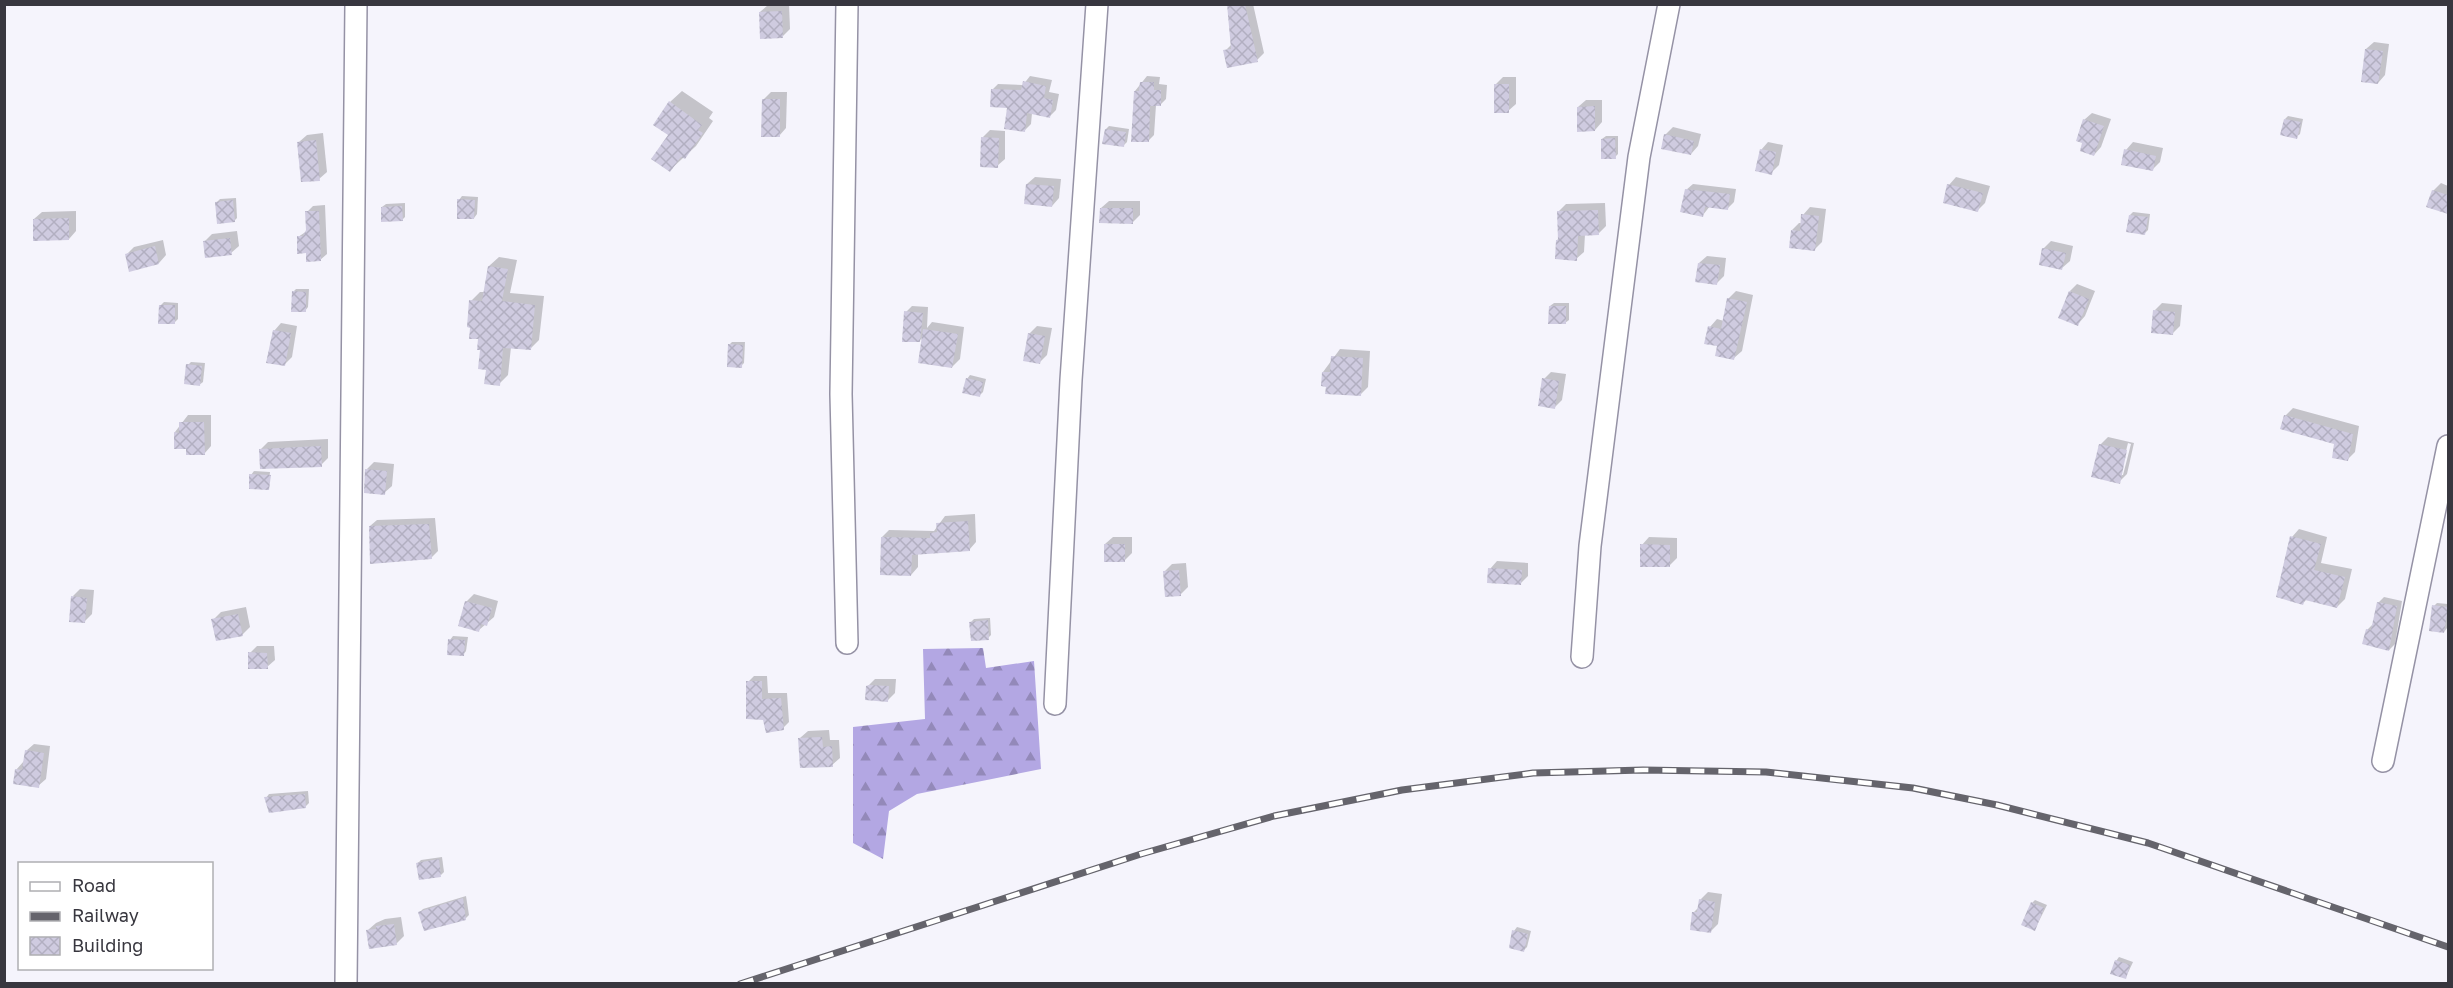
<svg xmlns="http://www.w3.org/2000/svg" width="2453" height="988" viewBox="0 0 2453 988" font-family="'Golos Text',sans-serif">
<style>
.forest{fill:url(#forest-firs)}
.shadow{fill:#0003;fill-rule:evenodd}
.building{fill:url(#building-cross-hatch)}
.lines{fill:none;stroke-linecap:round;stroke-linejoin:round}
.street-casing{stroke:#9592a5;stroke-width:24}
.street{stroke:#fff;stroke-width:21}
.rail-casing{stroke:#65646c;stroke-width:7}
.rail{stroke:#fff;stroke-width:4.5;stroke-dasharray:14;stroke-linecap:butt}
</style>
<defs>
<pattern id="forest-firs" width="22" height="20" patternUnits="userSpaceOnUse" patternTransform="scale(1.5)"><rect width="22" height="20" fill="#b3a7e3"/><path d="M5 1l3.5 6h-7zM16 11l3.5 6h-7z" fill="#9389b9"/></pattern>
<pattern id="building-cross-hatch" width="8" height="8" patternUnits="userSpaceOnUse" patternTransform="scale(1.5)"><rect width="8" height="8" fill="#cfcbe0"/><path d="M0 0l8 8M0 8l8-8" fill="none" stroke="#b2afc1"/></pattern>
</defs>
<rect width="100%" height="100%" fill="#f5f4fc"/>
<polygon class="forest" points="983,648 986,668 1034,661 1041,769 917,794 889,811 883,859 853,843 853,727 925,719 923,649"/>
<g class="shadow">
<polygon points="789,4 790,29 782,37 760,12 768,5"/>
<polygon points="1231,4 1253,4 1264,53 1257,60 1225,51 1232,44"/>
<polygon points="2374,42 2389,44 2385,75 2378,83 2366,49"/>
<polygon points="1030,76 1052,80 1049,92 1059,94 1056,110 1050,116 1032,113 1031,124 1025,130 1009,106 992,90 998,84 1023,85"/>
<polygon points="1147,76 1160,77 1159,84 1167,85 1166,99 1160,105 1156,105 1154,135 1148,141 1135,91"/>
<polygon points="1503,77 1516,77 1516,104 1508,111 1495,85"/>
<polygon points="682,91 713,112 709,118 713,121 696,146 670,170 670,102"/>
<polygon points="771,92 787,92 786,128 779,136 763,100"/>
<polygon points="1586,100 1602,100 1602,122 1595,130 1578,107"/>
<polygon points="2092,113 2111,119 2101,147 2094,155 2084,120"/>
<polygon points="2288,116 2303,119 2300,134 2296,137 2285,119"/>
<polygon points="1109,126 1129,129 1127,142 1123,146 1106,129"/>
<polygon points="1673,127 1701,134 1698,146 1691,154 1665,135"/>
<polygon points="990,130 1005,131 1005,159 997,166 983,137"/>
<polygon points="323,133 327,172 319,179 299,142 307,135"/>
<polygon points="1606,136 1618,136 1618,154 1615,157 1602,139"/>
<polygon points="1768,142 1783,145 1779,165 1771,173 1761,150"/>
<polygon points="2133,142 2163,148 2160,162 2153,169 2126,150"/>
<polygon points="1035,177 1061,179 1059,198 1052,206 1027,184"/>
<polygon points="1956,177 1990,186 1985,203 1978,210 1949,185"/>
<polygon points="2441,183 2448,186 2448,213 2428,206 2433,191"/>
<polygon points="1693,184 1736,189 1734,202 1728,208 1710,206 1703,215 1686,190"/>
<polygon points="462,196 478,197 477,214 474,218 459,200"/>
<polygon points="236,198 237,218 234,221 217,202 220,199"/>
<polygon points="1109,201 1140,201 1140,215 1132,223 1101,208"/>
<polygon points="405,203 405,217 402,220 382,207 386,204"/>
<polygon points="1605,203 1606,226 1599,233 1585,234 1584,252 1576,259 1557,240 1560,238 1558,212 1566,204"/>
<polygon points="325,205 327,254 320,260 308,252 298,237 307,231 307,212 313,206"/>
<polygon points="1810,207 1826,209 1822,242 1814,250 1792,230 1799,223 1802,223 1803,215"/>
<polygon points="76,211 76,231 69,239 34,219 42,212"/>
<polygon points="2133,212 2150,214 2148,230 2145,233 2130,215"/>
<polygon points="237,231 239,246 231,253 205,241 212,234"/>
<polygon points="163,240 166,255 159,263 130,270 126,255 134,247"/>
<polygon points="2051,241 2073,246 2070,261 2062,268 2043,249"/>
<polygon points="1707,256 1726,258 1724,276 1717,283 1699,263"/>
<polygon points="499,257 517,260 510,293 544,296 539,340 530,349 511,347 508,375 499,384 487,369 471,301 480,292 485,292 489,266"/>
<polygon points="2077,284 2095,291 2085,316 2078,324 2070,291"/>
<polygon points="296,289 309,289 308,307 305,311 293,292"/>
<polygon points="1736,291 1753,295 1742,351 1734,358 1719,345 1710,327 1717,319 1724,321 1728,299"/>
<polygon points="164,302 178,303 178,319 174,323 161,305"/>
<polygon points="1554,303 1569,303 1569,320 1565,323 1550,306"/>
<polygon points="2162,303 2182,305 2180,326 2172,334 2155,310"/>
<polygon points="912,306 928,307 927,328 932,322 964,327 960,359 952,367 924,336 920,340 906,312"/>
<polygon points="281,323 297,326 292,357 284,365 274,331"/>
<polygon points="1037,326 1052,328 1047,355 1039,363 1030,333"/>
<polygon points="732,342 745,342 744,363 741,366 729,345"/>
<polygon points="1340,349 1370,351 1368,387 1361,394 1327,386 1323,372"/>
<polygon points="191,362 205,363 203,382 199,385 188,365"/>
<polygon points="1551,372 1566,374 1562,400 1554,408 1544,379"/>
<polygon points="970,375 986,379 983,392 979,396 967,379"/>
<polygon points="2293,408 2359,426 2355,452 2347,460 2336,443 2285,416"/>
<polygon points="188,415 211,415 211,446 204,454 188,448 175,448 175,432"/>
<path d="M2108,437L2134,443L2127,474L2119,482L2100,445ZM2128,443L2131,444L2123,475H2120Z"/>
<polygon points="328,439 328,458 321,465 261,449 268,442"/>
<polygon points="374,462 394,464 392,486 384,493 367,469"/>
<polygon points="254,471 270,472 268,489 251,475"/>
<polygon points="975,514 976,542 969,550 918,553 918,567 911,575 882,537 889,530 934,531 945,516"/>
<polygon points="435,518 438,551 431,558 370,526 377,520"/>
<polygon points="2299,529 2327,537 2321,563 2352,569 2345,599 2337,607 2307,599 2303,603 2292,537"/>
<polygon points="1113,537 1132,537 1132,553 1124,561 1105,544"/>
<polygon points="1649,537 1677,538 1677,558 1669,566 1642,545"/>
<polygon points="1497,561 1528,563 1528,576 1520,584 1490,569"/>
<polygon points="1186,563 1188,587 1180,595 1165,571 1172,564"/>
<polygon points="80,589 94,590 92,614 84,622 73,596"/>
<polygon points="474,594 498,601 494,617 479,630 466,602"/>
<polygon points="2384,597 2402,601 2395,644 2389,650 2367,630 2373,624 2378,603"/>
<polygon points="2437,603 2448,604 2447,628 2444,632 2434,606"/>
<polygon points="246,607 250,627 242,635 213,620 221,612"/>
<polygon points="990,618 991,635 988,638 971,622 974,619"/>
<polygon points="453,636 468,637 466,651 463,655 450,640"/>
<polygon points="257,646 274,646 275,660 267,667 250,653"/>
<polygon points="754,676 767,676 768,693 787,693 789,722 783,728 748,682"/>
<polygon points="875,679 896,679 895,693 888,700 868,686"/>
<polygon points="829,730 830,740 839,740 840,758 832,765 800,738 808,731"/>
<polygon points="34,744 50,746 46,779 38,786 16,770 24,761 26,751"/>
<polygon points="308,791 309,803 305,807 266,798 269,794"/>
<polygon points="442,857 444,872 441,875 418,863 421,860"/>
<polygon points="1708,892 1722,894 1718,924 1710,932 1694,912 1699,907 1700,900"/>
<polygon points="466,896 469,915 465,919 420,912 423,909"/>
<polygon points="2035,900 2047,905 2035,929 2032,903"/>
<polygon points="401,917 404,936 396,944 368,930 376,923 385,919"/>
<polygon points="1517,927 1531,931 1527,947 1524,950 1514,931"/>
<polygon points="2119,957 2133,962 2126,977 2116,961"/>
</g>
<g class="building">
<polygon points="1227,4 1245,4 1258,62 1227,68 1223,50 1231,49"/>
<polygon points="782,11 783,38 760,39 759,12"/>
<polygon points="2365,49 2383,51 2378,84 2361,82"/>
<polygon points="1023,81 1046,86 1044,98 1053,100 1050,118 1027,113 1025,132 1004,129 1007,108 990,107 991,89 1021,90"/>
<polygon points="1140,82 1154,82 1154,90 1161,90 1161,106 1150,106 1149,142 1131,142 1134,91 1139,91"/>
<rect x="1494" y="84" width="15" height="29"/>
<polygon points="762,99 780,99 780,137 761,137"/>
<polygon points="669,101 702,125 698,130 703,133 685,159 681,157 670,172 651,159 668,135 653,125"/>
<polygon points="1595,106 1595,131 1577,132 1577,107"/>
<polygon points="2083,119 2104,126 2094,156 2080,151 2082,143 2076,141"/>
<polygon points="2284,119 2301,122 2297,139 2280,135"/>
<polygon points="1105,129 1126,132 1124,147 1102,144"/>
<polygon points="1664,134 1694,141 1691,155 1661,149"/>
<polygon points="981,137 999,138 998,168 980,167"/>
<polygon points="1615,138 1616,159 1601,159 1601,139"/>
<polygon points="316,140 320,181 301,182 297,142"/>
<polygon points="1760,149 1776,152 1772,175 1755,171"/>
<polygon points="2124,149 2156,156 2153,171 2121,165"/>
<polygon points="1026,184 1054,186 1052,207 1024,204"/>
<polygon points="1947,184 1983,193 1978,212 1943,203"/>
<polygon points="1685,189 1730,194 1728,210 1705,207 1703,217 1680,212"/>
<polygon points="2432,190 2448,195 2448,214 2426,207"/>
<polygon points="457,199 475,200 474,219 457,219"/>
<polygon points="233,200 235,222 217,224 215,202"/>
<polygon points="402,206 403,221 381,222 381,207"/>
<polygon points="1100,208 1133,208 1133,224 1099,223"/>
<polygon points="1598,210 1599,235 1578,236 1577,261 1555,259 1556,240 1558,240 1557,211"/>
<polygon points="305,211 319,211 321,261 306,262 306,253 297,254 297,236 303,236 306,230"/>
<polygon points="1801,214 1819,216 1815,251 1789,248 1791,230 1800,231"/>
<polygon points="2129,215 2148,217 2145,235 2126,232"/>
<polygon points="69,218 69,240 33,241 33,219"/>
<polygon points="230,238 232,255 205,258 203,241"/>
<polygon points="155,246 159,264 129,272 125,254"/>
<polygon points="2042,248 2066,253 2062,270 2039,265"/>
<polygon points="1698,263 1720,265 1717,285 1695,282"/>
<polygon points="488,266 508,269 502,301 535,305 531,350 503,348 500,386 484,384 486,370 478,369 480,350 477,350 478,339 469,339 470,328 467,327 469,300 482,301"/>
<polygon points="292,291 306,292 306,312 291,312"/>
<polygon points="2069,291 2089,299 2078,326 2058,318"/>
<polygon points="1727,298 1747,302 1734,360 1715,356 1717,346 1704,344 1708,326 1721,329"/>
<polygon points="159,305 175,305 175,324 158,324"/>
<polygon points="1549,306 1566,306 1566,324 1548,324"/>
<polygon points="2153,310 2175,312 2173,335 2151,333"/>
<polygon points="904,311 923,313 920,342 902,342"/>
<polygon points="923,329 958,334 952,368 918,363"/>
<polygon points="273,330 291,333 285,366 266,363"/>
<polygon points="1028,333 1045,336 1040,364 1023,361"/>
<polygon points="728,344 743,345 742,368 727,367"/>
<polygon points="1331,356 1363,358 1361,396 1325,394 1326,387 1321,386 1322,372 1330,372"/>
<polygon points="186,364 202,366 200,386 184,384"/>
<polygon points="966,378 983,382 980,397 962,393"/>
<polygon points="1542,378 1559,381 1555,409 1538,406"/>
<polygon points="2284,415 2353,434 2348,461 2332,458 2334,444 2280,429"/>
<polygon points="179,422 204,422 205,455 186,455 186,449 174,449 174,432 179,433"/>
<polygon points="2099,444 2127,450 2120,484 2091,477"/>
<polygon points="321,446 322,467 260,469 259,449"/>
<polygon points="365,469 387,471 385,495 364,493"/>
<polygon points="249,474 271,475 269,490 249,489"/>
<polygon points="968,521 970,551 912,555 911,576 880,575 881,537 930,538 930,533 937,532 936,523"/>
<polygon points="429,524 432,559 370,564 369,526"/>
<polygon points="2290,536 2321,544 2314,570 2345,577 2337,608 2305,600 2303,605 2276,597"/>
<rect x="1104" y="544" width="21" height="18"/>
<polygon points="1640,544 1670,545 1670,567 1640,567"/>
<polygon points="1488,568 1522,570 1521,585 1487,583"/>
<polygon points="1179,570 1181,596 1165,597 1163,571"/>
<polygon points="71,596 87,598 85,623 69,622"/>
<polygon points="465,601 492,608 487,626 481,624 479,632 458,626"/>
<polygon points="2377,602 2397,606 2389,651 2362,644 2366,629 2371,630"/>
<polygon points="2432,605 2448,607 2444,633 2429,631"/>
<polygon points="238,614 243,636 216,641 211,619"/>
<polygon points="988,620 989,640 971,641 969,622"/>
<polygon points="448,639 465,640 464,656 447,655"/>
<polygon points="248,652 267,653 268,669 248,669"/>
<polygon points="746,681 762,681 762,699 781,698 784,730 766,733 763,720 746,719"/>
<polygon points="869,685 889,686 888,702 865,700 866,686"/>
<polygon points="822,737 823,747 832,746 833,767 800,768 798,738"/>
<polygon points="25,750 44,753 39,788 13,784 15,769 22,770"/>
<polygon points="305,794 306,808 269,813 264,797"/>
<polygon points="439,859 441,877 419,880 416,863"/>
<polygon points="463,898 466,920 424,931 418,912"/>
<polygon points="1699,899 1715,902 1711,933 1690,930 1692,912 1697,912"/>
<polygon points="2031,902 2044,908 2035,931 2021,925"/>
<polygon points="394,924 397,945 369,949 366,930 376,929 376,926"/>
<polygon points="1512,930 1528,934 1524,952 1509,948"/>
<polygon points="2115,960 2130,965 2126,979 2110,974"/>
</g>
<g class="lines">
<g class="street-casing">
<g id="street">
<polyline points="847,643 841,394 847,4"/>
<polyline points="1582,657 1590,546 1639,157 1669,4"/>
<polyline points="1055,704 1071,380 1097,4"/>
<polyline points="2383,761 2448,446"/>
<polyline points="346,984 356,4"/>
</g>
</g>
<use href="#street" class="street"/>
<g class="rail-casing">
<polyline id="rail" points="740,984 1141,854 1274,816 1402,790 1533,773 1643,770 1766,772 1913,788 1997,805 2148,843 2448,947"/>
</g>
<use href="#rail" class="rail"/>
</g>
<rect width="2453" height="988" fill="none" stroke="#38373f" stroke-width="12"/>
<rect x="18" y="862" width="195" height="108" fill="#ffffff" stroke="#afafb2" stroke-width="1.5"/>
<rect x="30" y="882" width="30" height="9" fill="#ffffff" stroke="#afafb2" stroke-width="1.5"/>
<text x="72" y="892" font-size="18" fill="#38373f">Road</text>
<rect x="30" y="912" width="30" height="9" fill="#65646c" stroke="#afafb2" stroke-width="1.5"/>
<text x="72" y="922" font-size="18" fill="#38373f">Railway</text>
<rect x="30" y="937" width="30" height="18" fill="url(#building-cross-hatch)" stroke="#afafb2" stroke-width="1.5"/>
<text x="72" y="952" font-size="18" fill="#38373f">Building</text>
</svg>
